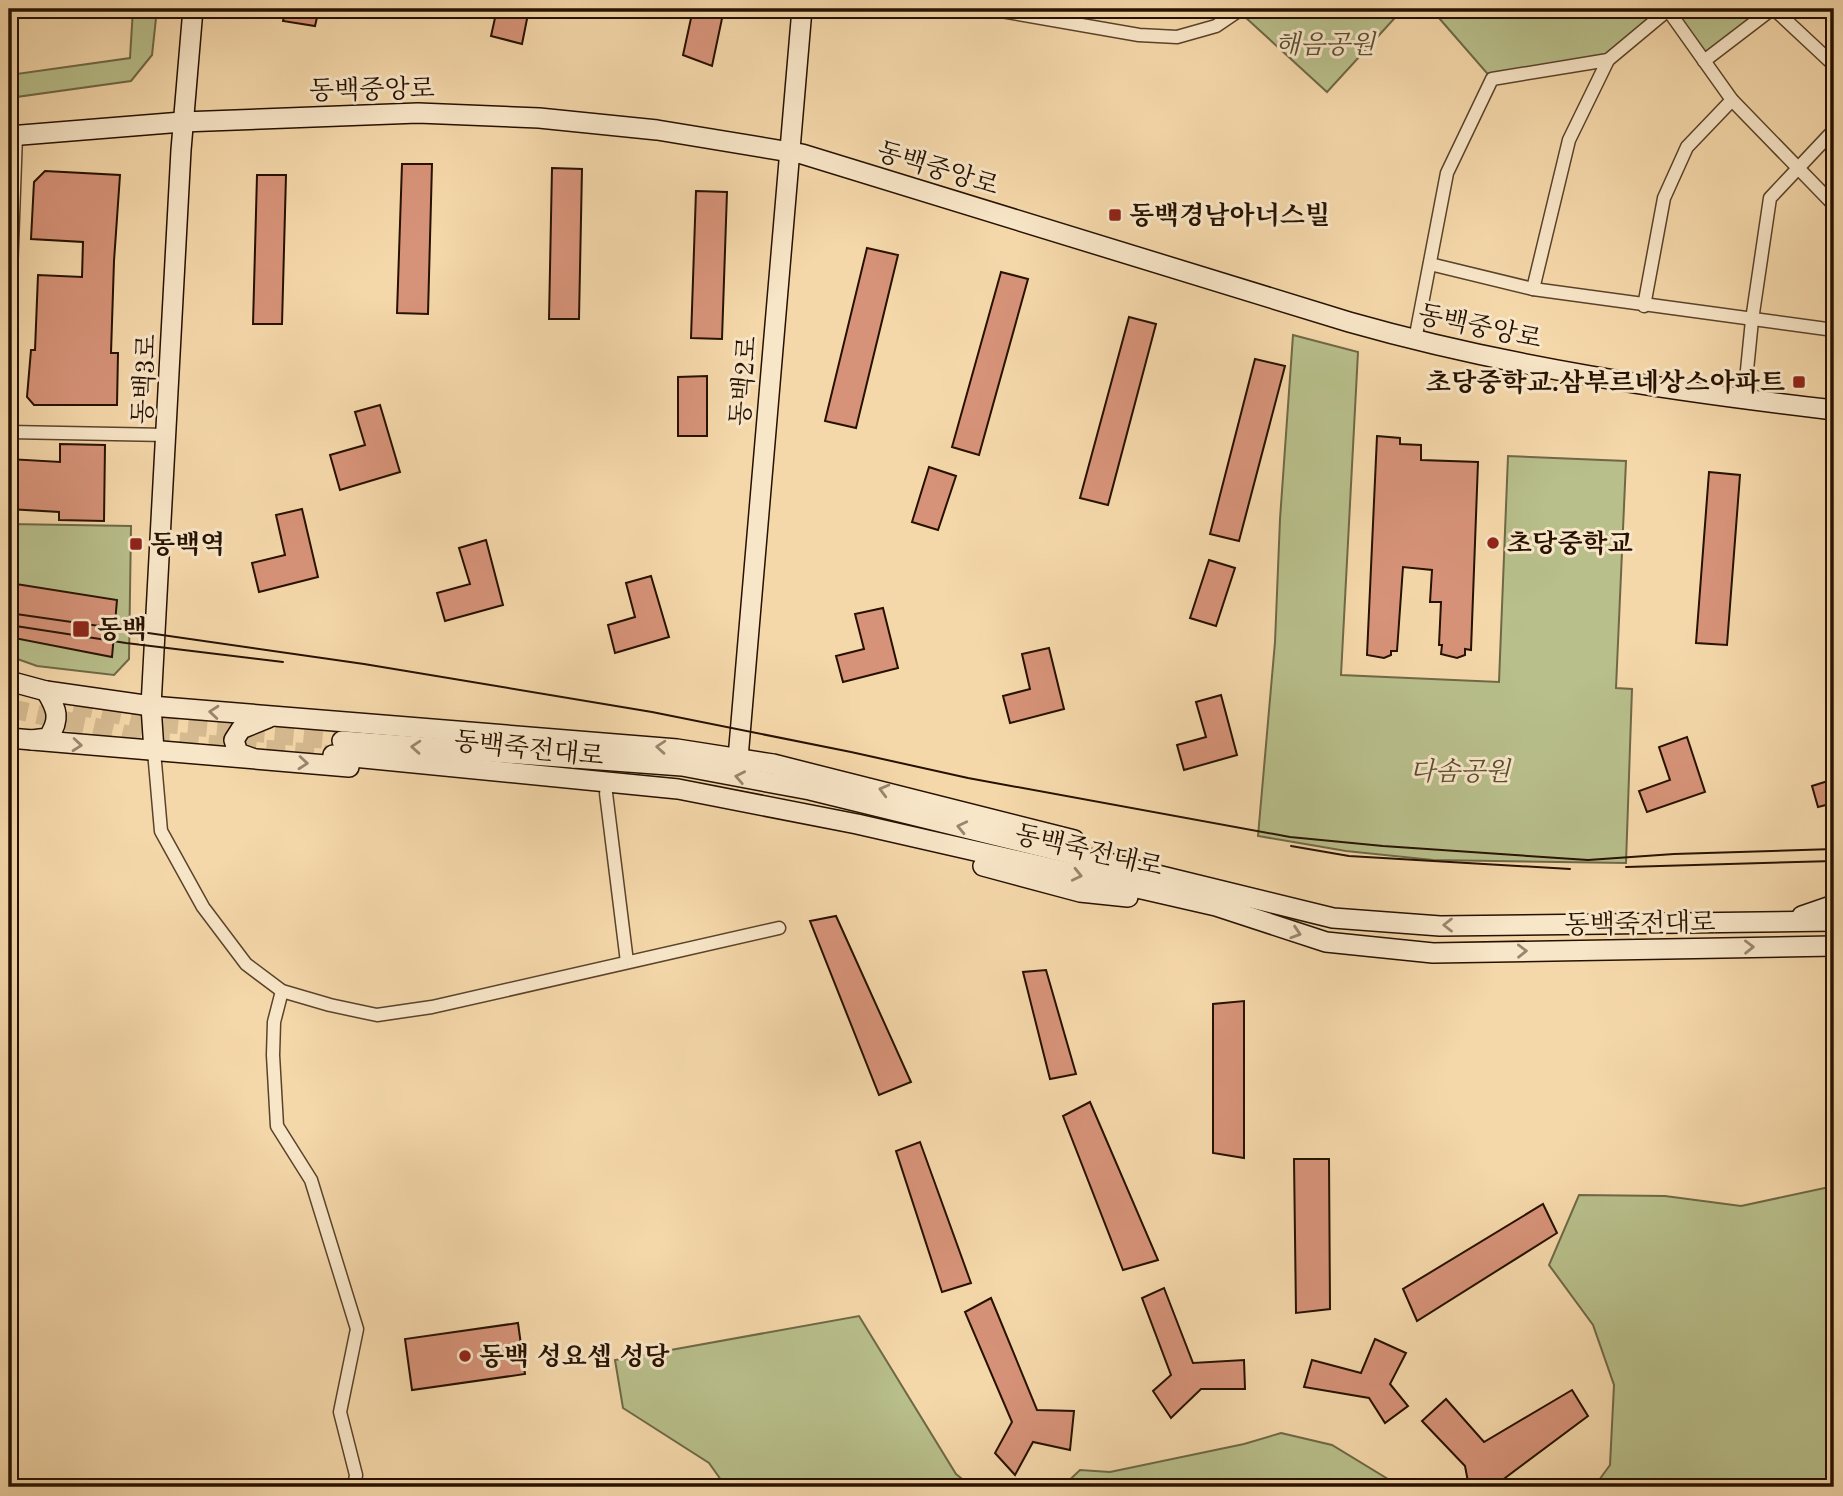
<svg xmlns="http://www.w3.org/2000/svg" width="1843" height="1496" viewBox="0 0 1843 1496" font-family="'Old Standard TT','Noto Serif KR',serif">
<style>
.green{fill:#b8bf8b;stroke:#6f6846;stroke-width:2}
.building{fill:#d79379;stroke:#261100;stroke-width:2}
.lines{fill:none;stroke-linecap:round;stroke-linejoin:round}
.secondary-tunnel{stroke:#d6ba90;stroke-width:19;stroke-dasharray:19 10;stroke-linecap:butt}
.street-casing{stroke:#5a432a;stroke-width:15}
.secondary-casing{stroke:#261100;stroke-width:22}
.street{stroke:#f8e6c8;stroke-width:12}
.secondary{stroke:#f8e6c8;stroke-width:19}
.tram{stroke:#261100;stroke-width:2}
.oneway{stroke:#9a866e}
.poi-dot{fill:#8f2418;stroke:#f8e6c8;stroke-width:2.5}
.labels{text-anchor:middle;stroke-width:6;stroke-linejoin:round;paint-order:stroke}
.park-label{font-size:26px;font-style:italic;fill:#594e31;stroke:#f8e6c8}
.street-label{font-size:26px;fill:#261100;stroke:#f8e6c8}
.poi-label{font-size:26px;font-weight:bold;fill:#261100;stroke:#f8e6c8;text-anchor:start}
</style>
<rect width="100%" height="100%" fill="#f5d8aa"/>
<filter id="stains"><feTurbulence type="fractalNoise" baseFrequency=".00286" numOctaves="4"/><feColorMatrix values="0 0 0 0 .2 0 0 0 0 .09 0 0 0 0 .02 0 0 0 .5 -.17"/></filter>
<radialGradient id="worn" r=".72"><stop offset=".6" stop-color="#630" stop-opacity="0"/><stop offset="1" stop-color="#630" stop-opacity=".3"/></radialGradient>
<g class="green">
<polygon points="133,9 157,9 152,55 131,81 9,98 9,75 130,58"/>
<polygon points="1253,9 1403,9 1327,92 1245,17"/>
<polygon points="1436,9 1772,9 1704,61 1667,11 1608,60 1492,79 1432,10"/>
<polygon points="1293,335 1358,352 1341,675 1499,682 1508,456 1626,461 1616,688 1632,689 1626,863 1433,860 1346,851 1258,836 1275,642 1280,519"/>
<polygon points="9,524 131,526 129,659 114,675 37,666 9,656"/>
<polygon points="1834,1186 1834,1487 1594,1487 1610,1465 1614,1385 1593,1325 1549,1265 1579,1195 1665,1196 1741,1206"/>
<polygon points="859,1316 956,1474 972,1487 726,1487 709,1463 623,1408 615,1360"/>
<polygon points="1281,1433 1332,1445 1401,1487 1062,1487 1080,1470 1110,1472 1244,1444"/>
</g>
<g class="building">
<polygon points="286,9 319,9 315,26 283,21"/>
<polygon points="497,9 529,9 522,44 491,36"/>
<polygon points="693,9 724,9 712,66 683,55"/>
<polygon points="402,164 432,164 428,314 397,313"/>
<polygon points="552,168 582,169 579,319 549,319"/>
<polygon points="45,171 120,175 114,261 111,353 118,353 117,405 34,405 27,397 31,350 35,350 38,275 82,277 83,242 31,239 34,182"/>
<polygon points="257,175 286,175 282,324 253,324"/>
<polygon points="696,191 727,192 722,339 691,338"/>
<polygon points="867,248 898,255 856,428 825,421"/>
<polygon points="1001,272 1028,279 979,455 952,447"/>
<polygon points="1129,317 1156,324 1108,505 1080,498"/>
<polygon points="1255,359 1285,366 1239,541 1210,534"/>
<polygon points="707,376 707,436 678,436 678,377"/>
<polygon points="380,405 400,472 340,490 330,455 365,445 355,412"/>
<polygon points="1377,436 1400,438 1400,444 1421,445 1421,460 1478,462 1471,650 1465,649 1465,655 1457,658 1441,654 1442,645 1439,645 1441,602 1430,602 1432,570 1403,567 1397,651 1391,651 1391,655 1384,658 1367,655"/>
<polygon points="60,444 105,445 104,521 59,520 59,512 9,509 9,459 60,462"/>
<polygon points="929,467 956,476 938,530 912,522"/>
<polygon points="1709,472 1740,475 1727,645 1696,643"/>
<polygon points="302,509 318,577 259,592 252,563 285,555 276,515"/>
<polygon points="486,540 503,605 445,621 437,593 470,584 459,548"/>
<polygon points="1209,560 1235,568 1216,626 1190,618"/>
<polygon points="651,576 669,637 615,653 608,625 635,617 626,583"/>
<polygon points="16,584 117,600 112,657 9,637 9,619"/>
<polygon points="883,608 898,668 843,682 836,656 864,649 855,614"/>
<polygon points="1049,648 1064,709 1010,723 1003,696 1030,689 1022,654"/>
<polygon points="1221,695 1237,755 1184,770 1177,745 1206,737 1196,702"/>
<polygon points="1687,737 1705,792 1647,812 1639,791 1670,780 1659,747"/>
<polygon points="1834,779 1834,803 1818,807 1812,786"/>
<polygon points="836,916 911,1082 879,1095 810,921"/>
<polygon points="1046,970 1076,1074 1050,1079 1023,972"/>
<polygon points="1244,1001 1244,1158 1213,1153 1213,1004"/>
<polygon points="1090,1102 1158,1260 1123,1270 1063,1116"/>
<polygon points="920,1142 971,1283 942,1292 896,1151"/>
<polygon points="1294,1159 1329,1159 1330,1309 1296,1313"/>
<polygon points="1543,1204 1557,1233 1417,1321 1403,1289"/>
<polygon points="1164,1288 1193,1363 1244,1360 1245,1389 1201,1389 1171,1418 1153,1391 1171,1375 1142,1298"/>
<polygon points="991,1298 1037,1410 1074,1411 1070,1450 1033,1442 1015,1475 995,1453 1012,1422 965,1312"/>
<polygon points="518,1323 525,1374 412,1390 405,1339"/>
<polygon points="1375,1339 1406,1353 1390,1384 1408,1406 1385,1423 1369,1398 1304,1387 1312,1360 1361,1373"/>
<polygon points="1572,1390 1588,1416 1493,1487 1469,1487 1465,1466 1422,1421 1446,1399 1484,1442"/>
</g>
<g class="lines">
<g class="secondary-tunnel">
<polyline points="46,698 150,722 342,741"/>
<polyline points="9,708 147,739 333,755"/>
</g>
<g class="street-casing">
<g id="street">
<polyline points="990,9 1139,35 1177,37 1216,26 1241,9"/>
<polyline points="1774,9 1834,65"/>
<polyline points="1704,61 1772,9"/>
<polyline points="1430,264 1533,289 1834,330"/>
<polyline points="1533,289 1569,140 1608,60"/>
<polyline points="1644,306 1664,198 1687,147 1732,100"/>
<polyline points="9,328 16,135"/>
<polyline points="1415,340 1447,173 1492,79 1608,60 1668,10 1732,100 1834,205"/>
<polyline points="1744,400 1752,320 1770,198 1834,130"/>
<polyline points="9,432 167,435"/>
<polyline points="154,751 161,831 203,907 246,964 282,991 330,1005 377,1015 432,1007 779,928"/>
<polyline points="606,793 627,962"/>
<polyline points="282,991 274,1022 273,1055 277,1126 311,1180 357,1329 340,1412 356,1475 354,1487"/>
</g>
</g>
<g class="secondary-casing">
<g id="secondary">
<path d="M9,136L182,122L418,113L539,118L657,130L802,154L1349,322C1507,367 1671,391 1834,410"/>
<polyline points="9,681 46,691 151,706 677,749 773,764 1074,840"/>
<polyline points="9,738 349,767"/>
<path d="M32,740L48,738C61,719 57,709 46,691"/>
<polyline points="342,741 682,766 810,790 1333,918 1440,926 1834,921"/>
<polyline points="154,751 151,706 181,150 193,9"/>
<polyline points="333,755 678,789 857,824 1216,906 1326,942 1433,953 1834,946"/>
<polyline points="252,758 238,753 234,740 241,729 268,718"/>
<polyline points="738,758 802,9"/>
<polyline points="983,866 1080,892 1128,897"/>
<polyline points="1802,916 1834,905"/>
</g>
</g>
<use href="#street" class="street"/>
<use href="#secondary" class="secondary"/>
<g class="tram">
<polyline points="9,613 364,664 652,712 851,752 968,778 1290,837 1383,846 1588,860 1674,854 1834,849"/>
<polyline points="9,625 126,643 283,662"/>
<polyline points="1291,846 1349,856 1570,869"/>
<polyline points="1626,867 1834,861"/>
</g>
</g>
<defs><path id="oneway-chevron" d="M-2-3.5L2.5 0L-2 3.5" fill="none" stroke-width="1.6" stroke-linecap="round" stroke-linejoin="round" transform="scale(1.75)"/></defs>
<g class="oneway">
<use href="#oneway-chevron" transform="translate(214 712) rotate(-175)"/>
<use href="#oneway-chevron" transform="translate(77 745) rotate(5)"/>
<use href="#oneway-chevron" transform="translate(416 747) rotate(-176)"/>
<use href="#oneway-chevron" transform="translate(661 747) rotate(-176)"/>
<use href="#oneway-chevron" transform="translate(303 763) rotate(5)"/>
<use href="#oneway-chevron" transform="translate(740 777) rotate(-169)"/>
<use href="#oneway-chevron" transform="translate(884 790) rotate(-165)"/>
<use href="#oneway-chevron" transform="translate(962 827) rotate(-167)"/>
<use href="#oneway-chevron" transform="translate(1077 875) rotate(13)"/>
<use href="#oneway-chevron" transform="translate(1448 925) rotate(-180)"/>
<use href="#oneway-chevron" transform="translate(1296 933) rotate(18)"/>
<use href="#oneway-chevron" transform="translate(1749 947) rotate(-1)"/>
<use href="#oneway-chevron" transform="translate(1522 951) rotate(-1)"/>
</g>
<g class="poi-dot">
<rect x="1108" y="208" width="14" height="14" rx="3.5"/>
<rect x="1792" y="375" width="14" height="14" rx="3.5"/>
<circle cx="1493" cy="543" r="7"/>
<rect x="129" y="537" width="14" height="14" rx="3.5"/>
<rect x="72" y="620" width="18" height="18" rx="3.5"/>
<circle cx="465" cy="1356" r="7"/>
</g>
<g class="labels">
<g class="park-label">
<text x="1325" y="53">해음공원</text>
<text x="1460" y="780">다솜공원</text>
</g>
<g class="street-label">
<text transform="translate(372 89) rotate(-1)" y="9">동백중앙로</text>
<text transform="translate(938 168) rotate(17)" y="9">동백중앙로</text>
<text transform="translate(1480 326) rotate(12)" y="9">동백중앙로</text>
<text transform="translate(144 379) rotate(-87)" y="9">동백3로</text>
<text transform="translate(743 381) rotate(-85)" y="9">동백2로</text>
<text transform="translate(529 748) rotate(6)" y="9">동백죽전대로</text>
<text transform="translate(1089 850) rotate(13)" y="9">동백죽전대로</text>
<text transform="translate(1640 923) rotate(-1)" y="9">동백죽전대로</text>
</g>
<g class="poi-label">
<text x="1129" y="224">동백경남아너스빌</text>
<text x="1785" y="391" text-anchor="end">초당중학교.삼부르네상스아파트</text>
<text x="1507" y="552">초당중학교</text>
<text x="150" y="553">동백역</text>
<text x="97" y="638">동백</text>
<text x="479" y="1365">동백 성요셉 성당</text>
</g>
</g>
<rect width="1843" height="1496" fill="none" stroke="#f5d8aa" stroke-width="35"/>
<rect x="10" y="10" width="1822" height="1475" fill="none" stroke="#261100" stroke-width="3.5"/>
<rect x="18" y="18" width="1808" height="1461" fill="none" stroke="#261100" stroke-width="2"/>
<rect width="100%" height="100%" filter="url(#stains)"/>
<rect width="100%" height="100%" fill="url(#worn)"/>
</svg>
